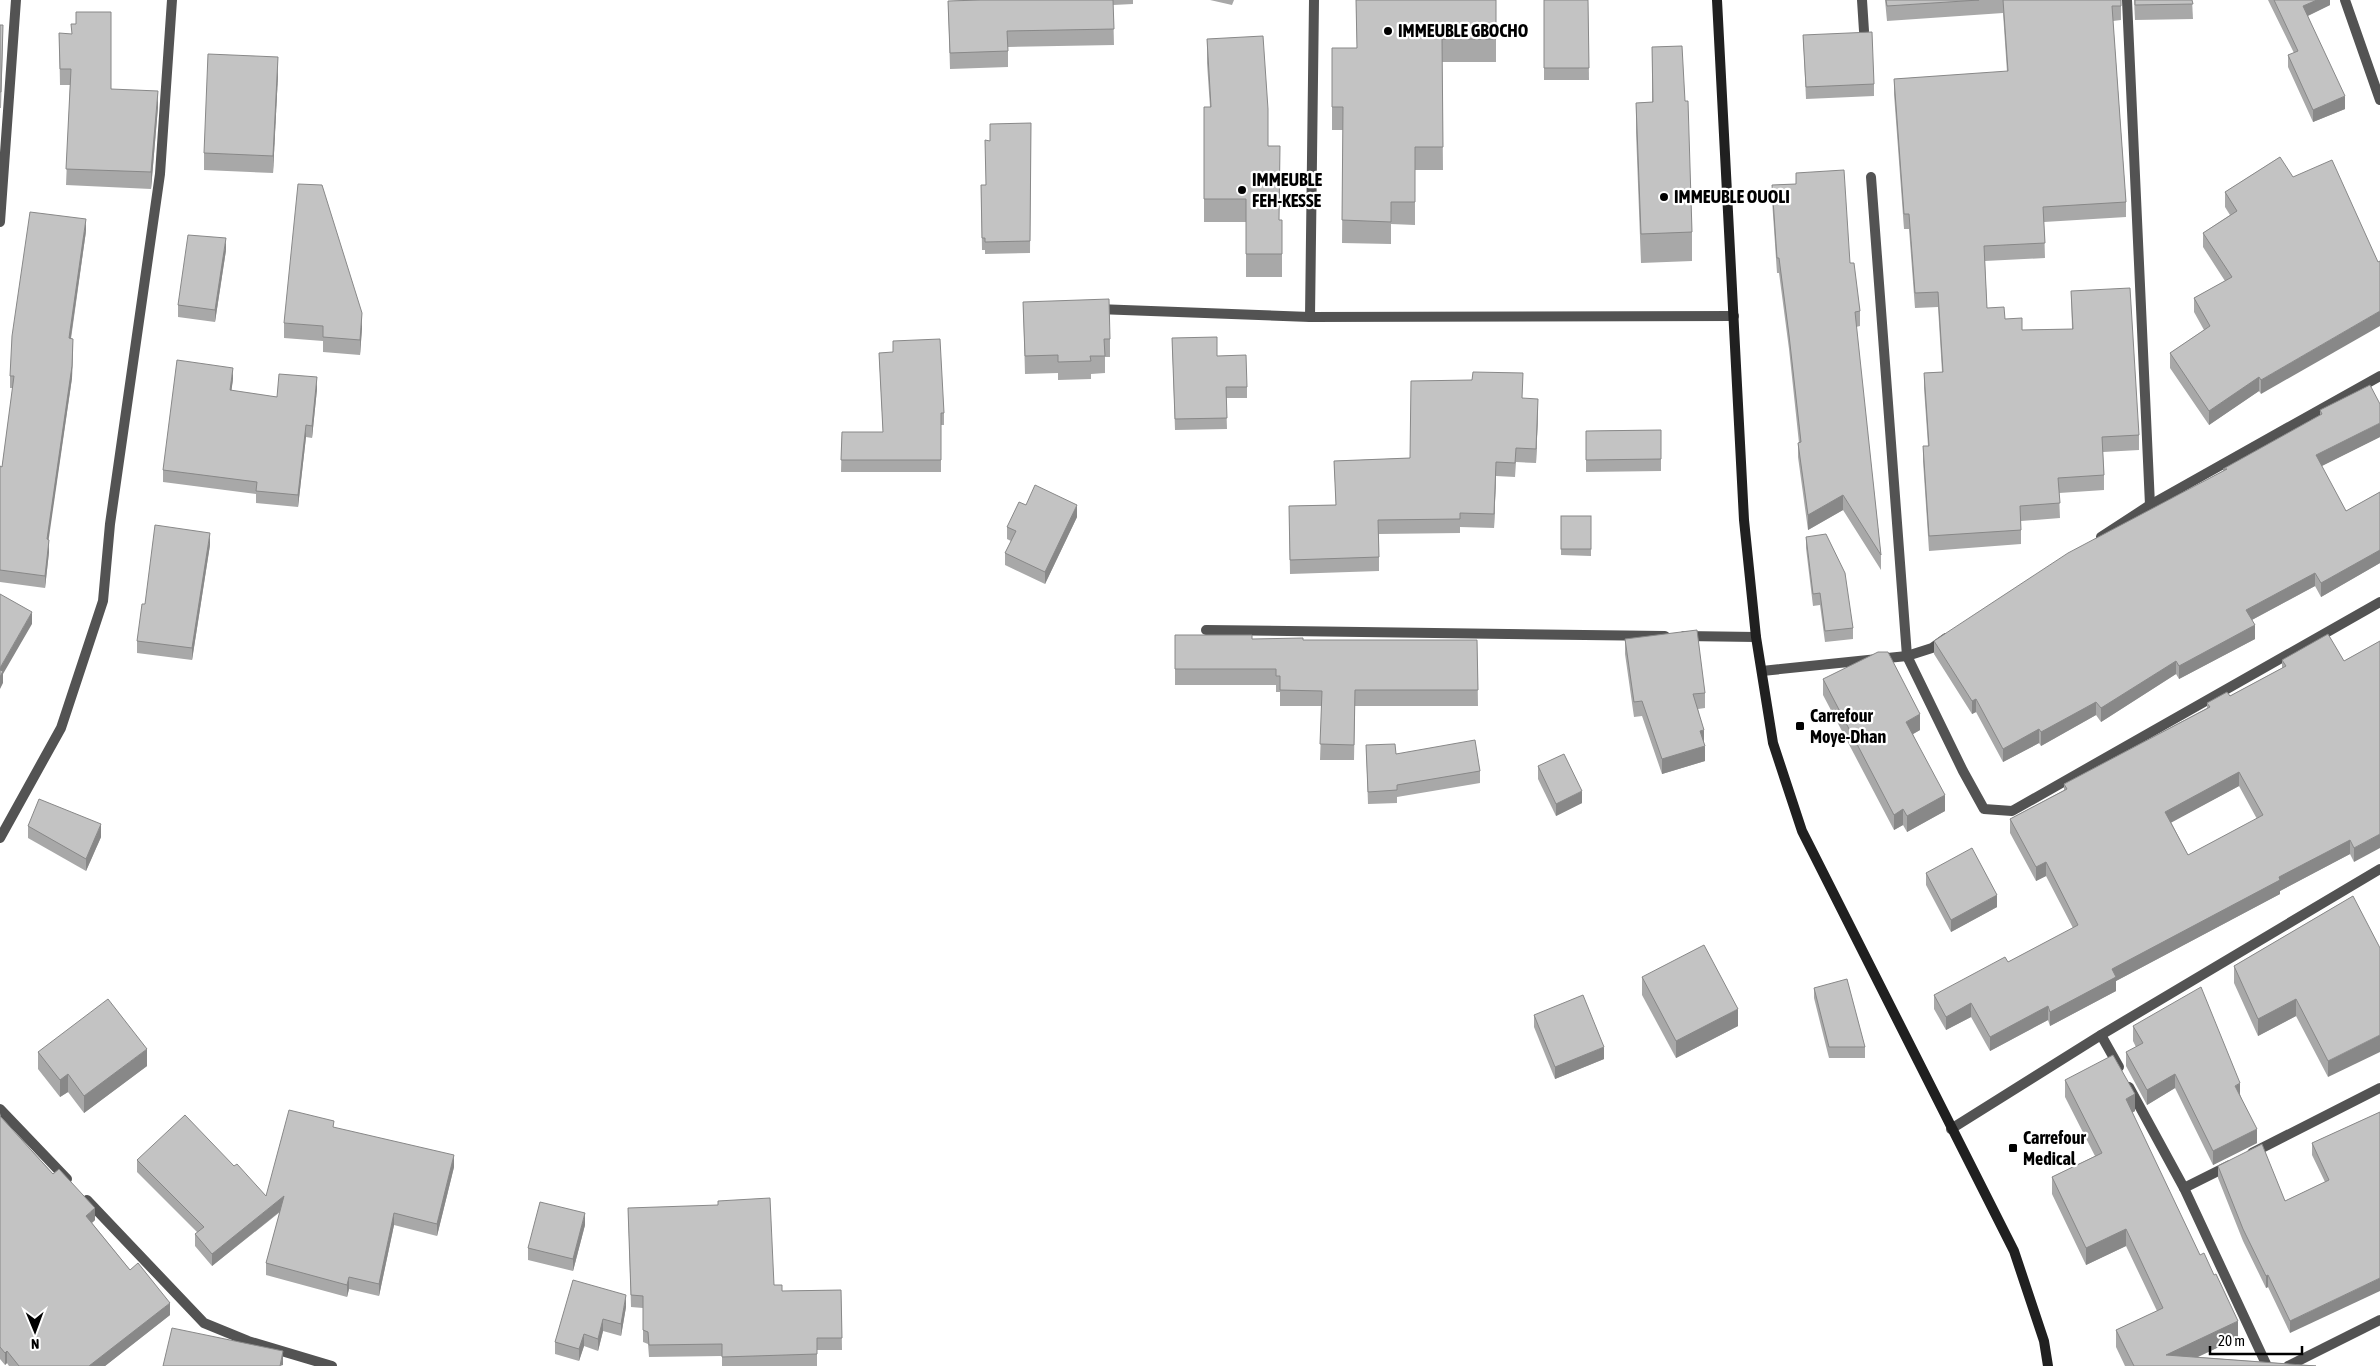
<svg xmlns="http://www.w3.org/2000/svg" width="2380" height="1366" viewBox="0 0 2380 1366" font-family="'Asap Condensed',sans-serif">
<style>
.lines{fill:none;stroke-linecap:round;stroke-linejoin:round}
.street{stroke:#535353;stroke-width:10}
.secondary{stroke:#202020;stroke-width:10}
.wall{fill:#a8a8a8;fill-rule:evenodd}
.shaded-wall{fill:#888}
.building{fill:#c3c3c3;stroke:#888;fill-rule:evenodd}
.poi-dot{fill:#000;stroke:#fff;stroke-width:2}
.labels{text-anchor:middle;stroke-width:4.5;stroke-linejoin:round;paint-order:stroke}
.poi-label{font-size:18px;font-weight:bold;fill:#000;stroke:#fff;text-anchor:start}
</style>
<rect width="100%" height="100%" fill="#fff"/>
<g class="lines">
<g class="street">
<polyline points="1862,0 1864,31"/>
<polyline points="2127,0 2150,505"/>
<polyline points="2345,0 2380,100"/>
<polyline points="1871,177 1907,656 1963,771 1984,809 2012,811 2380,602"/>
<polyline points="0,222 16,0"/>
<polyline points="1097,309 1310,317 1734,316"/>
<polyline points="1310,317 1314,0"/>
<polyline points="2101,537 2150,505 2380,376"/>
<polyline points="1206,630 1665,636"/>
<polyline points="1684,636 1756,637"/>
<polyline points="1762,671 1907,656 1932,648 1946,638"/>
<polyline points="0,838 61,728 103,601 110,524 160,174 172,0"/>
<polyline points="2101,1035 2119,1067"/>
<polyline points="2129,1087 2184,1188 2267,1366"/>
<polyline points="0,1109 67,1179"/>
<polyline points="1951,1129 2101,1035 2380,869"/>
<polyline points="2252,1153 2380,1088"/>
<polyline points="2184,1188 2230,1165"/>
<polyline points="87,1200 204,1323 248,1341 332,1366"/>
<polyline points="2288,1366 2380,1320"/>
</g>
<polyline class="secondary" points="1717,0 1744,520 1756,637 1773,743 1802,831 2014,1251 2044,1341 2048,1366"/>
</g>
<g class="wall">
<polygon points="980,0 1133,0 1133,4 1113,5 1114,45 1008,47 1008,67 950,69 948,1"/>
<polygon points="1210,0 1234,0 1232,5"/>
<polygon points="1356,0 1496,0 1496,62 1442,62 1443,170 1415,170 1415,225 1391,224 1391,244 1342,243 1343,130 1332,130 1332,48 1357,48"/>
<polygon points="1544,0 1588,0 1589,80 1544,80"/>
<polygon points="1885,0 2121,0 2121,20 2113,21 2126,202 2126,217 2044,222 2045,258 1985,261 1987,308 2022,330 2072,329 2071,291 2139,435 2139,450 2103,452 2104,475 2104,490 2059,493 2060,518 2021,521 2021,544 1929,551 1923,461 1923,446 1928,446 1924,388 1924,373 1942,372 1938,307 1915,308 1909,229 1904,229 1894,94 1894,79 2007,72 2003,13 1887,21"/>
<polygon points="2134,0 2192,0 2193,19 2135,20"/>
<polygon points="2268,0 2330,0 2330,5 2308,16 2345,109 2313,122 2288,67 2288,55 2294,53"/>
<polygon points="0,25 3,41 1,108 0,108"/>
<polygon points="59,33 111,89 158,107 151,189 66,185 70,85 60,85"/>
<polygon points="1803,35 1874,84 1874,96 1806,99"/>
<polygon points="1207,39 1268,146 1279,220 1282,220 1282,277 1246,277 1246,222 1204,222 1204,107 1210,107 1207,63"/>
<polygon points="1652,47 1685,101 1692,232 1692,261 1641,263 1636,132 1636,103 1652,102"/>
<polygon points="278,75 273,173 204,170 204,153"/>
<polygon points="1031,123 1030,253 985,254 985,250 982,250 981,185 986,185 990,141"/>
<polygon points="2280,157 2261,394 2259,391 2209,425 2170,368 2170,353 2204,330 2194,312 2194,298 2225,281 2203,247 2203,233 2230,215 2225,207 2225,192"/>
<polygon points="1796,173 1850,263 1860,311 1860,326 1856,327 1881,555 1881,570 1843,510 1808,530 1798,457 1798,443 1799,443 1789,349 1779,273 1777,273 1772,200 1772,185 1796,184"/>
<polygon points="86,231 71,339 73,351 72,378 48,539 49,552 45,588 0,582 0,466 2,467 13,388 10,388 10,376"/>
<polygon points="226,250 215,322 178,317 178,305"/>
<polygon points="1023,302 1110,339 1110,357 1105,357 1105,373 1091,374 1091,379 1058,380 1058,373 1025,374"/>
<polygon points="284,323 362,328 360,355 323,352 323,341 284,338"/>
<polygon points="1172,338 1217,356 1247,387 1247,398 1226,398 1227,429 1175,430"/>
<polygon points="879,353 944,413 944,425 941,425 941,472 841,472 842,432 883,432"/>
<polygon points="233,379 231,391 277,397 317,389 312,438 306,437 298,507 256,503 256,494 163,482 163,470"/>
<polygon points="1522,398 1538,413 1536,463 1516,462 1515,477 1496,476 1494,528 1460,527 1460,533 1379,534 1379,571 1290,574 1289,506 1336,505 1334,461 1410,458"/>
<polygon points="2320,410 2380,437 2321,466 2346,511 2380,492 2380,563 2321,597 2315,586 2252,620 2255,639 2179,679 2176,674 2101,722 2096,715 2041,746 2039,743 2003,762 1976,712 1972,714 1934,654 1934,641 2223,471 2223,469 2320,415"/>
<polygon points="1661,430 1661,471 1586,472 1586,431"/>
<polygon points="1026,505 1077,517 1045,584 1005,565 1005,553 1011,541 1007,539 1007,527"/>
<polygon points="1561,516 1591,516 1591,556 1561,555"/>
<polygon points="1806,537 1853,628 1853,639 1825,642 1820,605 1813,606 1806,548"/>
<polygon points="210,545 192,660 137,653 137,641 145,604"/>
<polygon points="1175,635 1252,639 1303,640 1477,640 1478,706 1355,706 1354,760 1320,760 1322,706 1280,706 1280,692 1276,692 1276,685 1175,685"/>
<polygon points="1625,639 1705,693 1705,708 1698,709 1704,745 1705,761 1662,774 1642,716 1634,717 1625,654"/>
<path d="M2380,641L2354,862L2350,854L2280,891V894L2116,981V991L2050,1026L2048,1020L1990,1051L1971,1017L1946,1030L1934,1009V995L2008,962L2073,928L2046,876L2036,881L2010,833V819L2064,790V784L2207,708V703L2230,696L2282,668V660L2344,661ZM2239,786L2257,819L2188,855L2171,822Z"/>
<polygon points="1823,679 1920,730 1913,734 1945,811 1907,832 1903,825 1894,830 1823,695"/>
<polygon points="1366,745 1396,754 1480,771 1480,783 1397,797 1397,803 1368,804"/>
<polygon points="1538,766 1582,803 1556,816 1538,779"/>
<polygon points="28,826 101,837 86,871 28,838"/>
<polygon points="1926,873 1997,907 1951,932 1926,885"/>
<polygon points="2353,896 2328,1077 2296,1016 2258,1036 2234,983 2234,966"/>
<polygon points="1642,977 1738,1026 1676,1058 1642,995"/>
<polygon points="1814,988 1865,1047 1865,1058 1829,1058 1814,998"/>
<polygon points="1534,1015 1604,1059 1555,1079 1534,1027"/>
<polygon points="2133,1026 2240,1094 2257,1143 2213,1165 2175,1088 2147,1105 2126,1066 2126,1052 2136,1047 2133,1041"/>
<polygon points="38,1052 147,1066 84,1113 68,1092 60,1097 38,1069"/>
<polygon points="2065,1080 2135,1111 2132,1113 2238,1338 2198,1357 2316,1366 2125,1366 2116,1347 2116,1330 2157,1311 2126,1246 2086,1265 2052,1194 2052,1177 2095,1156 2065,1097"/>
<polygon points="2380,1112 2290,1333 2268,1287 2266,1288 2243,1241 2218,1178 2218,1166 2285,1201 2325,1182 2312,1155 2312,1143"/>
<polygon points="0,1113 1,1117 95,1220 92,1223 130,1270 170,1315 105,1366 9,1366 7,1363 5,1365 0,1359"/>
<polygon points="334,1128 454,1167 437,1236 394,1225 379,1296 349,1289 347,1297 266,1275 266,1263 280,1212 212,1266 195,1246 195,1234 198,1233 137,1172 137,1160 234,1166 266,1196"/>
<polygon points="628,1208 774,1285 782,1291 841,1290 842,1350 817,1350 817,1366 722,1366 722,1356 649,1357 648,1344 643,1342 643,1308 631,1307"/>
<polygon points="585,1225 573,1271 528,1260 528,1248"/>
<polygon points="626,1307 621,1336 603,1331 598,1351 584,1346 579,1361 555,1354 555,1342"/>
</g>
<g class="shaded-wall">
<polygon points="2317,0 2330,0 2330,5 2303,18 2303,6"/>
<polygon points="278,57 278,75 273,173 273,156"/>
<polygon points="158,91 158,107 151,189 151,172"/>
<polygon points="2345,96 2345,109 2313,122 2313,110"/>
<polygon points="86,219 86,231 69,350 69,338"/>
<polygon points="226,238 226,250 215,322 215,310"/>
<polygon points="2380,311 2380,326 2261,394 2261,380"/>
<polygon points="362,313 362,328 360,355 360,340"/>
<polygon points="73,339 72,378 47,551 47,539"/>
<polygon points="233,368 233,379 230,402 230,390"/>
<polygon points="317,377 317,389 312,438 312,426"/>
<polygon points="2259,377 2259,391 2209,425 2209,411"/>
<polygon points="1538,399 1538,413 1536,463 1536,449"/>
<polygon points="2380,423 2380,437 2316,469 2316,455"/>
<polygon points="306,425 306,437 298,507 298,495"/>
<polygon points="1496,462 1496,476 1494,528 1494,514"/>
<polygon points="1843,495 1843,510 1808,530 1808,515"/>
<polygon points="1077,505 1077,517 1045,584 1045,572"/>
<polygon points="210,533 210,545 192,660 192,648"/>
<polygon points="49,540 49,552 45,588 45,576"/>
<polygon points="2380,550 2380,563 2321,597 2321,583"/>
<polygon points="2315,573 2315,586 2246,623 2246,610"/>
<polygon points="32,612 32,624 3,674 3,683 0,689 0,668"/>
<polygon points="2255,625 2255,639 2179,679 2179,666"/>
<polygon points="2176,661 2176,674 2101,722 2101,708"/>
<polygon points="1976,699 1976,712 1972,714 1972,701"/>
<polygon points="2096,702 2096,715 2041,746 2041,732"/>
<polygon points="1920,714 1920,730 1906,738 1906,722"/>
<polygon points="2039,729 2039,743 2003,762 2003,749"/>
<polygon points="1704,730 1704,745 1700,731"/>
<polygon points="1705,746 1705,761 1662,774 1662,759"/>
<polygon points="2239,772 2239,786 2165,826 2165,812"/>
<polygon points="1582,791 1582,803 1556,816 1556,804"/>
<polygon points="1945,795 1945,811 1907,832 1907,816"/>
<polygon points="1903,809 1903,825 1894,830 1894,815"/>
<polygon points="101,824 101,837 86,871 86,859"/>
<polygon points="2380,834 2380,848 2354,862 2354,848"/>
<polygon points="2350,840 2350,854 2280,891 2280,894 2116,981 2116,991 2050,1026 2050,1012 2112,969 2279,877"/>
<polygon points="2046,862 2046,876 2036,881 2036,867"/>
<polygon points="1997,895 1997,907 1951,932 1951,920"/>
<polygon points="2296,999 2296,1016 2258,1036 2258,1019"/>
<polygon points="1971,1003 1971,1017 1946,1030 1946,1017"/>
<polygon points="2048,1006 2048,1020 1990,1051 1990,1037"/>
<polygon points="1738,1009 1738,1026 1676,1058 1676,1041"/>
<polygon points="2380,1035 2380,1052 2328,1077 2328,1061"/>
<polygon points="1604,1047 1604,1059 1555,1079 1555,1067"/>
<polygon points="147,1049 147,1066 84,1113 84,1096"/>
<polygon points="68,1074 68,1092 60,1097 60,1080"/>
<polygon points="2175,1074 2175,1088 2147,1105 2147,1090"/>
<polygon points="2240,1083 2240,1098 2235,1086"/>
<polygon points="2135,1094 2135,1111 2126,1116 2126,1099"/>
<polygon points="2257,1129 2257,1143 2213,1165 2213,1151"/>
<polygon points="454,1155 454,1167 437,1236 437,1224"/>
<polygon points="284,1196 284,1208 212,1266 212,1254"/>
<polygon points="95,1208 95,1220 86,1228 86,1216"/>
<polygon points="394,1213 394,1225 379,1296 379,1284"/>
<polygon points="585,1213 585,1225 573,1271 573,1259"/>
<polygon points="2126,1229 2126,1246 2086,1265 2086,1248"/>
<polygon points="2268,1275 2268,1287 2266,1288 2266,1276"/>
<polygon points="349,1277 349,1289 347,1297 347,1285"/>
<polygon points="2380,1278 2380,1291 2290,1333 2290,1321"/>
<polygon points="626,1295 626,1307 621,1336 621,1324"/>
<polygon points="170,1303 170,1315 105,1366 89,1366"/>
<polygon points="603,1319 603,1331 598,1351 598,1339"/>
<polygon points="2238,1321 2238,1338 2178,1366 2166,1355"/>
<polygon points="584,1334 584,1346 579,1361 579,1349"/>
<polygon points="7,1351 7,1363 5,1365 5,1353"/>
<polygon points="283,1351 283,1365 280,1366"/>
</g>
<g class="building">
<polygon points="980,0 1113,0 1114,29 1007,31 1008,51 950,53 948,1"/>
<polygon points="1356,0 1496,0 1496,39 1442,39 1443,147 1415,147 1415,202 1391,202 1391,222 1342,220 1343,107 1332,107 1332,48 1357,48"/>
<polygon points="1544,0 1588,0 1589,68 1544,68"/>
<polygon points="1886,0 1979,0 1887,6"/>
<polygon points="2003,0 2121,0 2121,6 2112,6 2126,202 2043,207 2045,243 1984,246 1987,308 2004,307 2005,319 2022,318 2022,330 2073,329 2071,291 2130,288 2139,435 2102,437 2104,475 2058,478 2060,503 2020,506 2021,530 1929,536 1923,446 1929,446 1924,373 1943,372 1938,292 1915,293 1909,214 1904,214 1894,79 2008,71"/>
<polygon points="2135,0 2192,0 2193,4 2135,5"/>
<polygon points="2274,0 2317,0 2303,6 2345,96 2313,110 2288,55 2298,51"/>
<polygon points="76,12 111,12 111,89 158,91 151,172 66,169 71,69 60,69 59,33 72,34 71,24 76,24"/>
<polygon points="0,25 3,25 1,92 0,92"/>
<polygon points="1872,32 1874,84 1806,87 1803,35"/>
<polygon points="1263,36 1268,109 1268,146 1280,146 1279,220 1282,220 1282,254 1246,254 1246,199 1204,199 1204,107 1211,107 1207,39"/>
<polygon points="1682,46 1685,101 1688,101 1692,232 1641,234 1636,103 1653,102 1652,47"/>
<polygon points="208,54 278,57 273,156 204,153"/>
<polygon points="1031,123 1030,241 985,242 985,238 982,238 981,185 986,185 985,140 990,141 990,124"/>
<polygon points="2280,157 2293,177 2332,160 2378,262 2380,261 2380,311 2261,380 2259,377 2209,411 2170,353 2210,326 2194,298 2232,277 2203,233 2237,211 2225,192"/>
<polygon points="1844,170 1850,263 1854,263 1860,311 1855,312 1881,555 1843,495 1808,515 1798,443 1801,442 1789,335 1779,258 1777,258 1772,185 1796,184 1796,173"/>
<polygon points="298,184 322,185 362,313 360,340 323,337 323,326 284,323"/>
<polygon points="30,212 86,219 69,338 73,339 72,366 47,539 49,540 45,576 0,570 0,466 2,467 14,376 10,376 12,336"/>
<polygon points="188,235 226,238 215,310 178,305"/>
<polygon points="1109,299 1110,339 1104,339 1105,356 1090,356 1091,361 1058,362 1058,355 1025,356 1023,302"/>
<polygon points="1217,337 1217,356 1246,355 1247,387 1226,387 1227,418 1175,419 1172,338"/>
<polygon points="940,339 944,413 941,413 941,460 841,460 842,432 883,432 879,353 893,352 893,341"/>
<polygon points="177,360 233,368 230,390 277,397 279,374 317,377 312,426 306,425 298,495 256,491 257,482 163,470"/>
<polygon points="1473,372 1523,373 1522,398 1538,399 1536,449 1516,448 1515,463 1496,462 1494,514 1460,513 1460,519 1378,520 1379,557 1290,560 1289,506 1336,505 1334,461 1410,458 1411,381 1472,380"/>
<polygon points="2370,385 2380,404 2380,423 2316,455 2346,511 2380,492 2380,550 2321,583 2315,573 2246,610 2255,625 2179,666 2176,661 2101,708 2096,702 2041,732 2039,729 2003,749 1976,699 1972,701 1934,641 2068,553 2227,469 2223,469 2322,414 2320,410"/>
<polygon points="1661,430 1661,459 1586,460 1586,431"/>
<polygon points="1035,485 1077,505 1045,572 1005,553 1016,531 1007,527 1019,502 1026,505"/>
<rect x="1561" y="516" width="30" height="33"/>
<polygon points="155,525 210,533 192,648 137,641 142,604 145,604"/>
<polygon points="1826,534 1845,573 1853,628 1825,631 1820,593 1813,594 1806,537"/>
<polygon points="0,594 32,612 0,668"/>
<polygon points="1697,630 1705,693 1693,694 1704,730 1700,731 1705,746 1662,759 1642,701 1634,702 1625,639"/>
<path d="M2328,634L2344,661L2380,641V834L2354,848L2350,840L2279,877L2280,880L2112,969L2116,977L2050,1012L2048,1006L1990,1037L1971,1003L1946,1017L1934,995L2005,957L2008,962L2078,925L2046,862L2036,867L2010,819L2067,789L2064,784L2210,707L2207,703L2227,692L2230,696L2286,666L2282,660ZM2239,772L2263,815L2188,855L2165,812Z"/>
<polygon points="1175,635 1252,635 1252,639 1303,638 1303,640 1477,640 1478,690 1355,690 1354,745 1320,744 1322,691 1280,690 1280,676 1276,676 1276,669 1175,669"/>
<polygon points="1878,652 1888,652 1920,714 1906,722 1945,795 1907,816 1903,809 1894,815 1823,679"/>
<polygon points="0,670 3,671 0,677"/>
<polygon points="1475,740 1480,771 1397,785 1397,790 1368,792 1366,745 1395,744 1396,754"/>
<polygon points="1564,754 1582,791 1556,804 1538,766"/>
<polygon points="39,799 101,824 86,859 28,826"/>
<polygon points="1972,848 1997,895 1951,920 1926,873"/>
<polygon points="2353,896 2380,948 2380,1035 2328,1061 2296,999 2258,1019 2234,966"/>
<polygon points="1704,945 1738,1009 1676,1041 1642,977"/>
<polygon points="1847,979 1865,1047 1829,1047 1814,988"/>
<polygon points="2201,987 2240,1083 2235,1086 2257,1129 2213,1151 2175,1074 2147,1090 2126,1052 2143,1043 2133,1026"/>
<polygon points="1583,995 1604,1047 1555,1067 1534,1015"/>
<polygon points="108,999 147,1049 84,1096 68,1074 60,1080 38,1052"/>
<polygon points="2113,1055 2135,1094 2126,1099 2200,1255 2204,1253 2214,1275 2216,1274 2238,1321 2166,1355 2316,1366 2134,1366 2116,1330 2163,1308 2126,1229 2086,1248 2052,1177 2102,1153 2065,1080"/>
<polygon points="289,1110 334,1121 333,1127 454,1155 437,1224 394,1213 379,1284 349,1277 347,1285 266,1263 284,1196 212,1254 195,1234 204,1227 137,1160 185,1115 234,1166 237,1164 266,1196"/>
<polygon points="2380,1112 2380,1278 2290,1321 2268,1275 2266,1276 2243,1229 2218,1166 2262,1144 2285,1201 2329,1180 2312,1143"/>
<polygon points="0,1116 53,1174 59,1169 95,1208 86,1216 130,1270 138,1263 170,1303 89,1366 19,1366 7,1351 5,1353 0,1347"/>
<polygon points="770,1198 774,1285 782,1285 782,1291 841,1290 842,1338 817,1338 817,1354 722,1357 722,1344 649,1345 648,1332 643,1330 643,1296 631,1295 628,1208 718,1205 718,1201"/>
<polygon points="540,1202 585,1213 573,1259 528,1248"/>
<polygon points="573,1280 626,1295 621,1324 603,1319 598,1339 584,1334 579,1349 555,1342"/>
<polygon points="172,1328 283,1351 280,1366 163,1366"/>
</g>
<g class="poi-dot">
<circle cx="1388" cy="31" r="5"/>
<circle cx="1242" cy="190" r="5"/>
<circle cx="1664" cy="197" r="5"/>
<rect x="1795" y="721" width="10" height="10" rx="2.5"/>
<rect x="2008" y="1143" width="10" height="10" rx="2.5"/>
</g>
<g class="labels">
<g class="poi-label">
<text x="1398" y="37">IMMEUBLE GBOCHO</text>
<text x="1252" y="186">IMMEUBLE<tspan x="1252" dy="21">FEH-KESSE</tspan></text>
<text x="1674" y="203">IMMEUBLE OUOLI</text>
<text x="1810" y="722">Carrefour<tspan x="1810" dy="21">Moye-Dhan</tspan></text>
<text x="2023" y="1144">Carrefour<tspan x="2023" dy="21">Medical</tspan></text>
</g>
</g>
<g transform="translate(35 1331) rotate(179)" stroke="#ffffff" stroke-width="4" paint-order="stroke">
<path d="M0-4L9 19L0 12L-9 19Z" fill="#000000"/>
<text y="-8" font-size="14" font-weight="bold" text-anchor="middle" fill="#000000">N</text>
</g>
<path d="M2210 1346v8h92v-8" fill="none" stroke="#000000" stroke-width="2.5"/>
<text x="2218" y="1346" font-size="15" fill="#000000" stroke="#ffffff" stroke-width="4" paint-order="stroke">20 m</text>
</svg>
